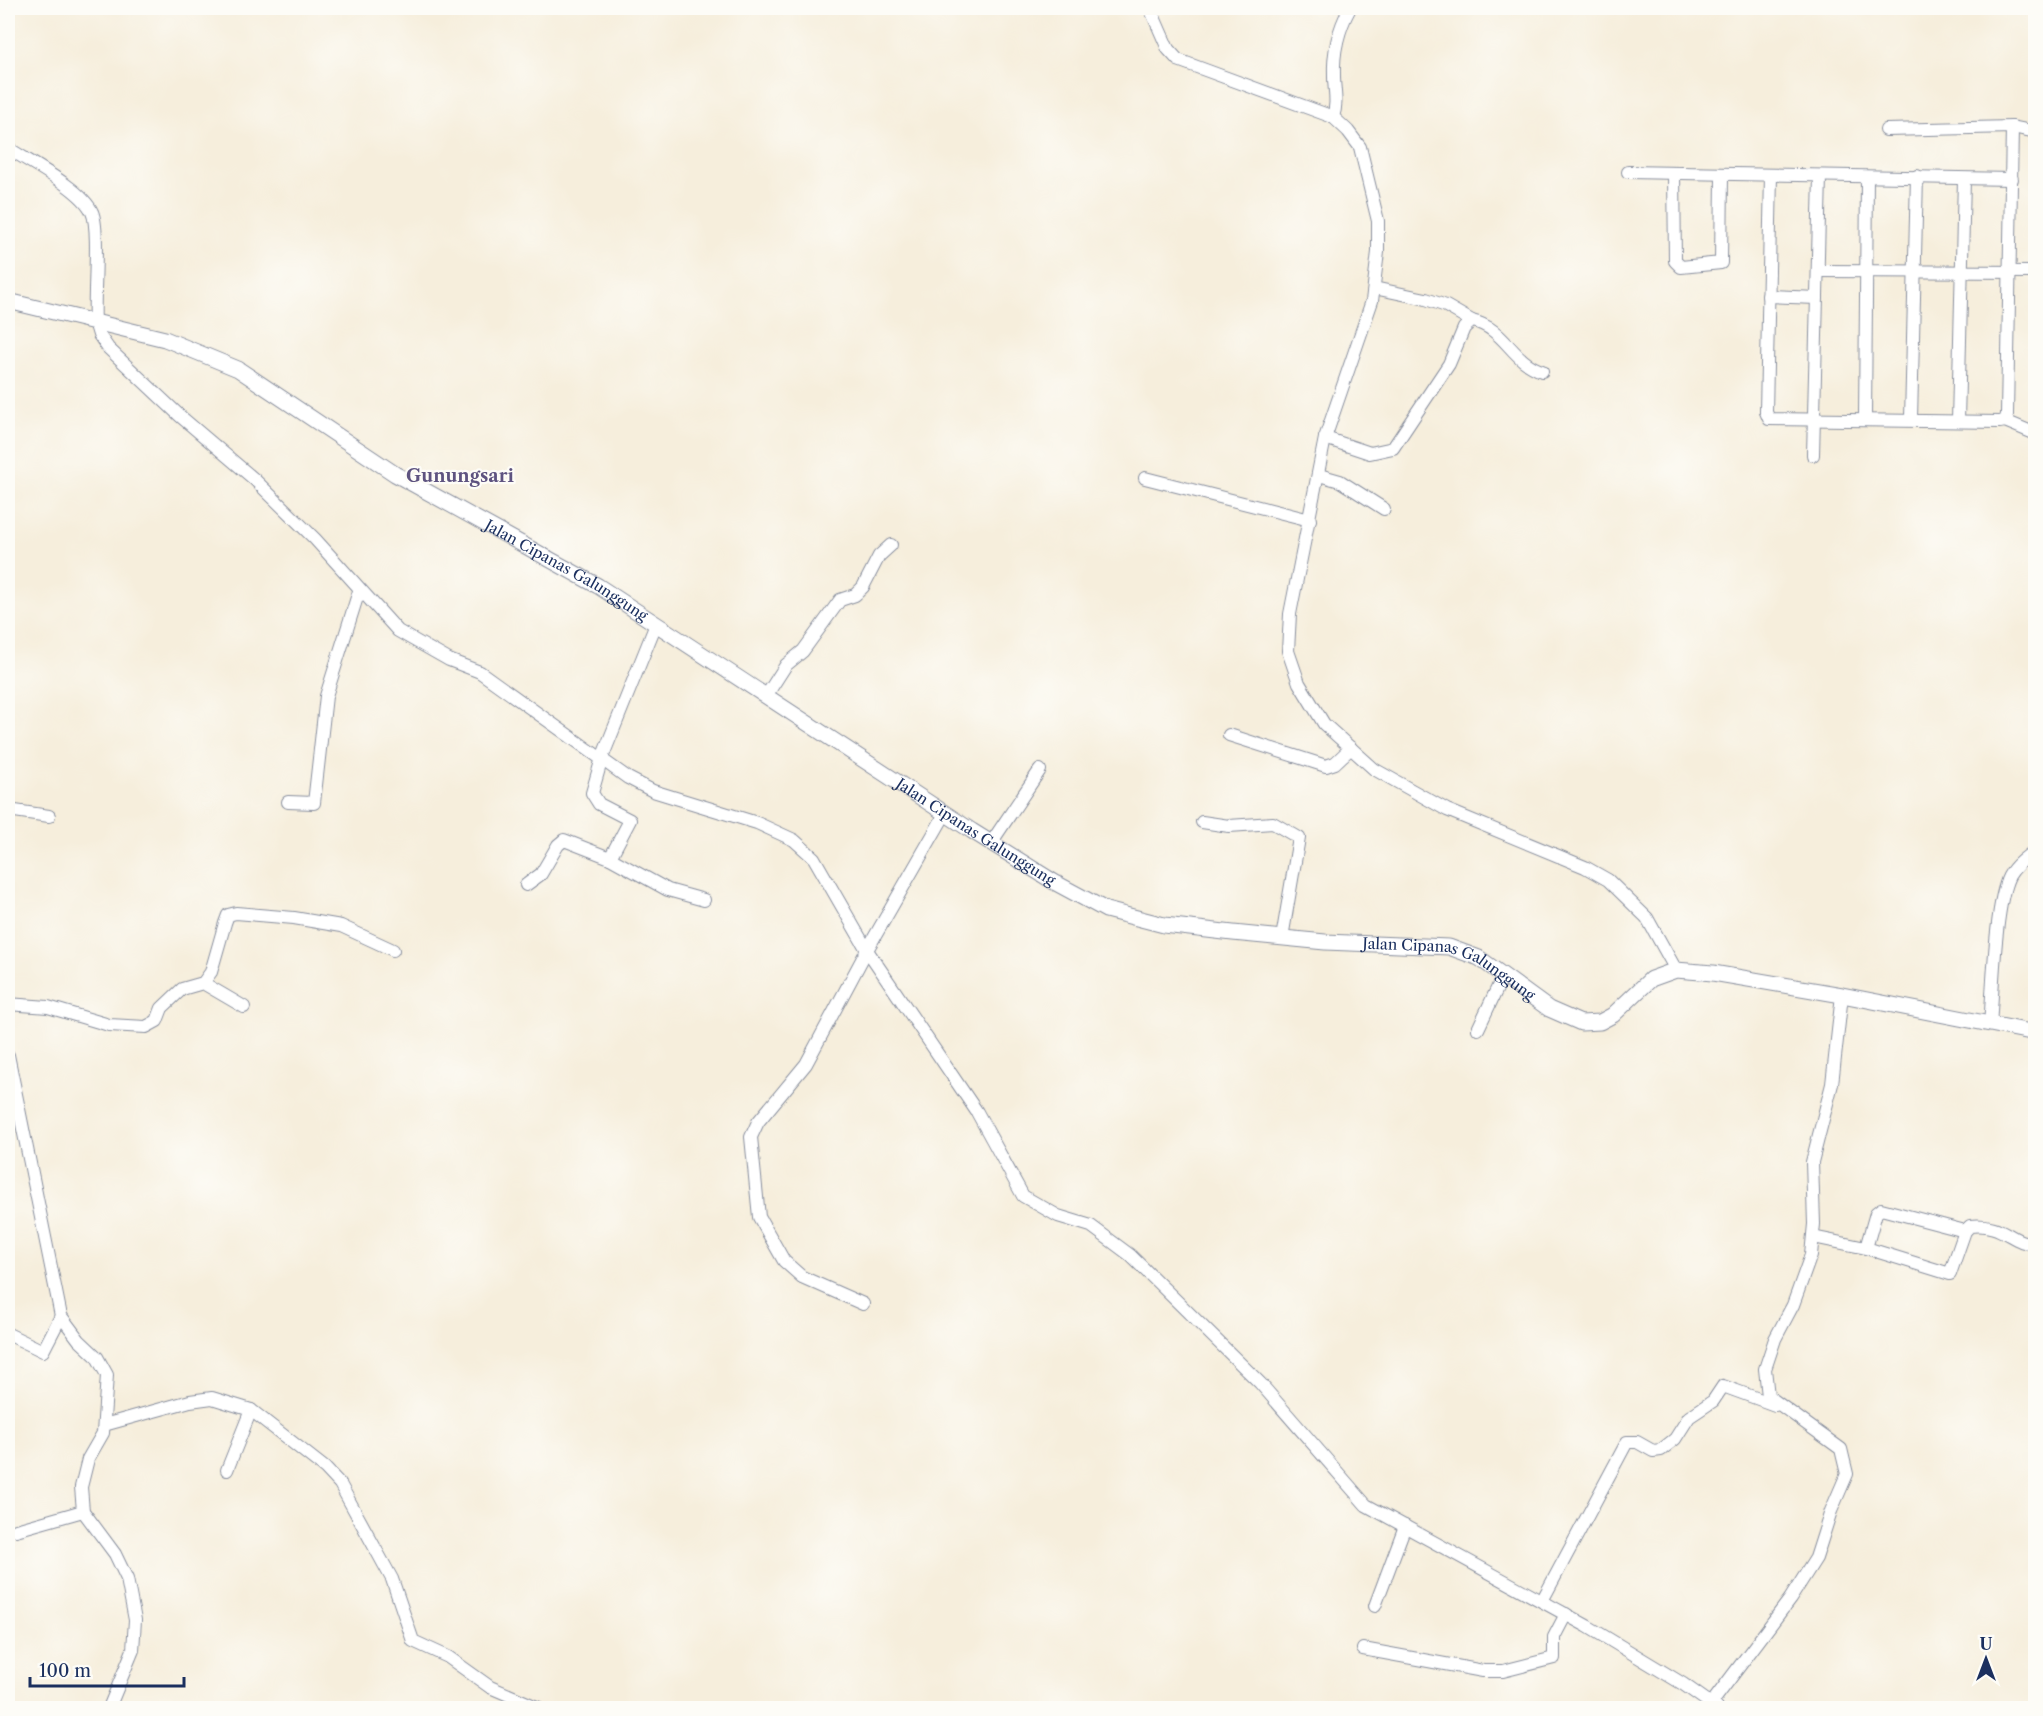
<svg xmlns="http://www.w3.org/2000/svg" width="2043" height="1716" viewBox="0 0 2043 1716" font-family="'Libre Caslon Text',serif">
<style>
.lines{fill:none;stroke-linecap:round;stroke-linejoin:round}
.minor-casing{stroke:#888e9d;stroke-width:14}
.tertiary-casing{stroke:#888e9d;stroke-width:17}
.minor{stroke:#fff;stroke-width:12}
.tertiary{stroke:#fff;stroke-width:15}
.labels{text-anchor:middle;stroke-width:4.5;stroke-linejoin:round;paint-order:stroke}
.street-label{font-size:15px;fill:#1b2f5e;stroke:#fdfcf7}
.quarter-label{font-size:18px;font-weight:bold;fill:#5e5380;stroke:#fdfcf7}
</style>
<rect width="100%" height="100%" fill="#fdfcf7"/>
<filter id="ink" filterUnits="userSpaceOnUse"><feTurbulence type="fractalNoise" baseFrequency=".0167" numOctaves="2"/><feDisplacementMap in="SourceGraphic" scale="12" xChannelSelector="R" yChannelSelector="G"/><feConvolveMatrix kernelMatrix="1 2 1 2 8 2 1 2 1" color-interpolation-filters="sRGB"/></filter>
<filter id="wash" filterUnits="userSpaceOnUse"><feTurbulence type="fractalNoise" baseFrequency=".008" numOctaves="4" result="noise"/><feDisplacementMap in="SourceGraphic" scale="24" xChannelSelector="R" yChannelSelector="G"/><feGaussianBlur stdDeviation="1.35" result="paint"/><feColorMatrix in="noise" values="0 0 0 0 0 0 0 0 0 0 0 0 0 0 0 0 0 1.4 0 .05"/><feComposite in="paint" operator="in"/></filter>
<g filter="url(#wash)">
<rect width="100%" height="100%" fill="#f6eedc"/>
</g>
<g filter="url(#ink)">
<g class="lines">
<g class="minor-casing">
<g id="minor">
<polyline points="1150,8 1168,49 1178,60 1333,117 1348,131 1360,147 1378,221 1378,252 1372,301 1325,438 1290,614 1288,651 1299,683 1324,724 1374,769 1447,810 1585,867 1608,880 1647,918 1676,970"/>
<path d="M1333,117C1338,102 1334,91 1334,76C1333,52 1339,28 1350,8"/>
<polyline points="1886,130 2012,127 2036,132"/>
<path d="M8,148C29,162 82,189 92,212C100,229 93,297 95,322L99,335L108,348L180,416L254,479L315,539L398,631L449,660L480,672L628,778L653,791L757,823L794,840L814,858L867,950L977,1112L1023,1196L1058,1216L1091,1226L1130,1255L1260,1383L1366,1505L1587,1626L1683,1684L1717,1708"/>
<polyline points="1628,172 2012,179"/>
<polyline points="1674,173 1675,261 1681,267 1721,263 1722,174"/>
<polyline points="1771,175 1766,412 1769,419 2000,422 2005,421 2007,415 2012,127"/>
<polyline points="1818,271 2036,272"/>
<polyline points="1374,288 1426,299 1446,306 1472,321"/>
<polyline points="1768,296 1817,298"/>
<polyline points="1865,419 1867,177"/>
<polyline points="1911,419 1917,176"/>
<polyline points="1958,421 1964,179"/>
<polyline points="2005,421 2036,434"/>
<path d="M1325,438L1370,453L1393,448L1449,364L1464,328L1472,321C1505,328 1511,361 1542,371"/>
<polyline points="1813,455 1820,176"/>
<polyline points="1319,475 1340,481 1384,509"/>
<polyline points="1145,478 1310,520"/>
<polyline points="656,624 602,758 592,793 599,804 630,820 610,858 668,890 704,900"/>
<polyline points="766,696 786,665 803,651 840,600 855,595 863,587 879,556 891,545"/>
<polyline points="1229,735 1326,766 1335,763 1351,748"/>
<polyline points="288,802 314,803 326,696 359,591"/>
<polyline points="8,810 49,816"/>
<polyline points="1202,822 1229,826 1273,823 1299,838 1282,938"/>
<polyline points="991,843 1040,770"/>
<polyline points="526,885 541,874 558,845 564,840 610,858"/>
<polyline points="203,983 244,1007"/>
<polyline points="8,1004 48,1007 109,1025 146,1027 157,1021 162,1008 182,989 203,983 211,972 225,923 228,915 236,913 294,918 341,926 393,950"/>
<path d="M1990,1025C1993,990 1995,904 2009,876C2015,865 2026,857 2036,850"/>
<polyline points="1478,1029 1503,976"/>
<polyline points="8,1055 61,1316 79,1340 97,1357 107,1375 103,1433 88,1459 81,1487 83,1511 115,1554 127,1579 135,1620 133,1650 109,1708"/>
<path d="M1813,1237L1866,1248L1950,1274L1965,1231L1970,1226C2004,1222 2011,1244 2036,1244"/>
<polyline points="1866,1248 1876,1213 1881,1209 1965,1231"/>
<polyline points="863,1304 802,1277 784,1261 759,1217 751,1137 758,1122 806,1064 867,950 945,814"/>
<polyline points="8,1334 43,1351 61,1316"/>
<polyline points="251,1410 325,1468 340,1484 392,1579 413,1641 448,1657 490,1687 539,1708"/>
<polyline points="104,1425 190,1401 212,1398 251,1410 227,1470"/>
<polyline points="16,1530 83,1511"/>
<polyline points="1542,1601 1627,1442 1637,1442 1653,1451 1661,1450 1675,1439 1689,1417 1713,1401 1723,1386 1775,1405"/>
<polyline points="1375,1606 1405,1526"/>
<polyline points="1363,1649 1483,1671 1503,1671 1554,1658 1554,1637 1566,1614"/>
<polyline points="1708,1708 1790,1599 1816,1558 1831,1511 1847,1474 1841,1449 1768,1396 1765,1369 1775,1339 1793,1305 1811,1255 1814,1224 1812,1162 1832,1084 1842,995"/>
</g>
</g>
<g class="tertiary-casing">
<g id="tertiary">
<path id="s1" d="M8,301L165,339L238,369L395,474L598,586L972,831L1054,882L1106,910L1164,925L1233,933L1325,942L1449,947L1479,958L1549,1009L1581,1023L1600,1022L1613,1015L1651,979L1676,970L1713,973L1842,995L2036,1033"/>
</g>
</g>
<use href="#minor" class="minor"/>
<use href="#tertiary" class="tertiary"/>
</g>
</g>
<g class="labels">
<g class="street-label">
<text dy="5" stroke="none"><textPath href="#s1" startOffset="626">Jalan Cipanas Galunggung</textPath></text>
<text dy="5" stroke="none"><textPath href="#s1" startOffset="1112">Jalan Cipanas Galunggung</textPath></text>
<text dy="5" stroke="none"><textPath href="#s1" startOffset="1616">Jalan Cipanas Galunggung</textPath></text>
</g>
<g class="quarter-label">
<text x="460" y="482">Gunungsari</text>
</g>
</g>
<rect width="2043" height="1716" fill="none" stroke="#fdfcf7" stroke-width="30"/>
<g transform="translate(1986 1659)" stroke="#fdfcf7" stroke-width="4.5" paint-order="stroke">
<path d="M0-4.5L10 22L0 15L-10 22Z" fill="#1b2f5e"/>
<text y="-9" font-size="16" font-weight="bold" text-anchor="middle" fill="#1b2f5e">U</text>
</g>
<path d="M30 1677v9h154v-9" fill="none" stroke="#1b2f5e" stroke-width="3"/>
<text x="39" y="1677" font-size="18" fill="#1b2f5e" stroke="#fdfcf7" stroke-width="4.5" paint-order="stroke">100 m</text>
</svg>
